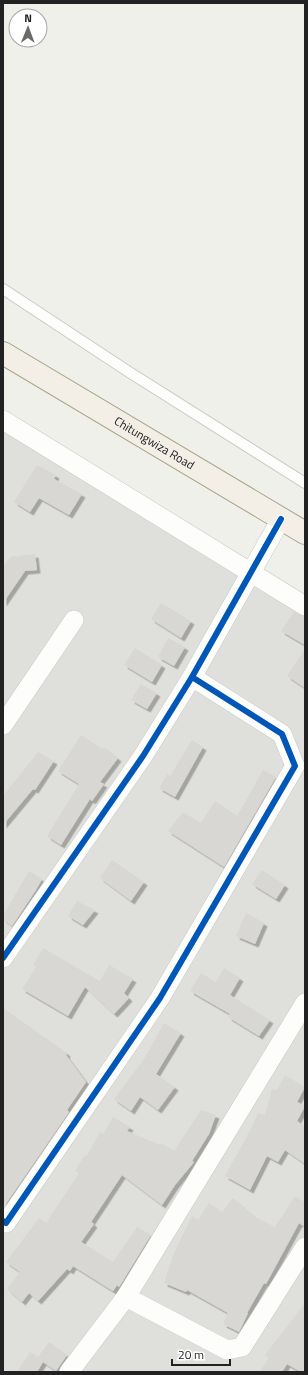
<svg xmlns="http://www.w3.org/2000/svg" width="308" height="1375" viewBox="0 0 308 1375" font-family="'Titillium Web',sans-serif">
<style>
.residential{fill:#dfdfdc}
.building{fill:#d8d7d3;filter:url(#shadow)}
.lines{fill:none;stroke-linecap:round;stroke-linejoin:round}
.lane-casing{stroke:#c9c9c7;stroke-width:12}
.street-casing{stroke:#c9c9c7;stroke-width:20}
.primary-casing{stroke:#a7a386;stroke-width:24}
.lane{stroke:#fdfdfc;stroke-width:10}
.street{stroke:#fdfdfc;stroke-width:19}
.primary{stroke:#f3efe6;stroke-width:22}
.cycleway-casing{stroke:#fff;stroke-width:8}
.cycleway{stroke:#0057b8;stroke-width:6}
.labels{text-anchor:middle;stroke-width:4;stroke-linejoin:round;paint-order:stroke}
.street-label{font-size:12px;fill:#222;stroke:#fff}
</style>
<defs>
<filter id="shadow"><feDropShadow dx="3.5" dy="3.5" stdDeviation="0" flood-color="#0004"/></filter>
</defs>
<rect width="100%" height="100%" fill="#f0f0eb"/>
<polygon class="residential" points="3,416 305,601 305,1372 3,1372"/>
<g class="building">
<polygon points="37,465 56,475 54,479 82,494 69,515 39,498 30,512 14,502"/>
<polygon points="35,554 37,570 25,571 3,603 3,567 10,557"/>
<polygon points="161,603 191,621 181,638 151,619"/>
<polygon points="294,612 305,617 305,645 281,631"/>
<polygon points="168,638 185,647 174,666 158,657"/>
<polygon points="135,648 162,665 152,682 124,665"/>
<polygon points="305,649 305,688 287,676"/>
<polygon points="141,684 157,693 147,709 131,700"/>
<polygon points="81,735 102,749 104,747 118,758 100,782 104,784 92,801 90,799 61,845 47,836 79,784 58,771"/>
<polygon points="192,740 203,747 175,797 159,788 167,774 170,776"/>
<polygon points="38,752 54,761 35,790 33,789 3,825 3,796"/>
<polygon points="263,770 276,777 224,867 168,831 183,812 201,823 215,801 237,816"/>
<polygon points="112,860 144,882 131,901 100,878"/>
<polygon points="262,870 285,885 276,899 252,884"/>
<polygon points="29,871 42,879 36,890 12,926 3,919 3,916"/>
<polygon points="77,901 95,910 83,925 68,916"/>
<polygon points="246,913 264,923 255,944 236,936"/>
<polygon points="43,948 100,981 109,965 133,979 124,993 129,998 114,1014 85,987 68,1016 22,989 36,967 33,965"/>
<polygon points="224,968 240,978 230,995 270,1020 259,1036 228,1017 230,1014 190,991 201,973 216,982"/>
<polygon points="3,1008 67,1053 66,1055 86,1082 67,1110 69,1112 3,1208"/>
<polygon points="164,1023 181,1033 156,1074 175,1087 158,1110 140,1097 131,1111 114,1099 144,1059"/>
<polygon points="285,1075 305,1087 297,1102 305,1106 297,1121 305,1127 305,1164 285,1150 278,1162 267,1156 250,1190 225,1176 252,1127 258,1113 265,1115 272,1089 277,1090"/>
<polygon points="201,1110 216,1115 209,1134 192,1161 194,1162 175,1185 162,1205 122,1175 91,1222 94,1224 81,1242 113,1262 137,1227 151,1235 119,1287 117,1285 113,1291 73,1266 70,1271 67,1269 38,1301 29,1293 22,1302 7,1289 20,1272 6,1262 39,1218 46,1223 79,1173 75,1171 85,1155 87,1156 100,1132 103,1134 113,1117 130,1127 127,1131 160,1145 161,1143 174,1151"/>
<polygon points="295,1196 305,1202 305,1227 299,1223 266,1284 264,1283 247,1313 248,1313 239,1332 223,1324 228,1313 187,1290 186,1292 164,1283 173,1255 192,1216 198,1220 209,1203 222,1212 233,1198 255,1217 275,1227"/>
<polygon points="305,1303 305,1372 301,1372 287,1364 282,1372 259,1372 269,1358 265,1355"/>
<polygon points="49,1342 67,1355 56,1371 43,1362 37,1372 17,1372 30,1352 38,1357"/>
</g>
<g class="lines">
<g class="lane-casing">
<polyline id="lane" points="3,289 129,372 305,483"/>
</g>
<g class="street-casing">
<g id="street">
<polyline points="3,420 305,606"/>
<polyline points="3,725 74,620"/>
<polyline points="3,958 143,756 192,677 281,519"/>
<polyline points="3,1221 6,1223 160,998 295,766 282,734 192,677"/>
<polyline points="126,1297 227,1350 242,1347 305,1247"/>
<polyline points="69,1372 126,1297 305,1003"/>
</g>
</g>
<g class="primary-casing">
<g id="primary">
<path id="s1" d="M3,353L305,533"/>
</g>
</g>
<use href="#lane" class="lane"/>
<use href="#street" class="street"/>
<use href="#primary" class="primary"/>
<g class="cycleway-casing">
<g id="cycleway">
<polyline points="3,958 143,756 192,677 281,519"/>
<polyline points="3,1221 6,1223 160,998 295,766 282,734 192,677"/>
</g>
</g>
<use href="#cycleway" class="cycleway"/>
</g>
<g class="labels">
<g class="street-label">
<text dy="4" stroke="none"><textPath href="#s1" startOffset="176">Chitungwiza Road</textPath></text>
</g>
</g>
<rect width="308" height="1375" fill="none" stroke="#222222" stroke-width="8"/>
<g transform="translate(28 28) rotate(1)"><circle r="19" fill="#ffffff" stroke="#a7a7a7"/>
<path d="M0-3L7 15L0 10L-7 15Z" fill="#6a6a68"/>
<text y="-6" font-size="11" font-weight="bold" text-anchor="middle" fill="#222222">N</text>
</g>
<path d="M172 1359v6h58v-6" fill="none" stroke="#222222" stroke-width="2"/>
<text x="178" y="1359" font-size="12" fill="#222222" stroke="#ffffff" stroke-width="3" paint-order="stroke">20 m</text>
</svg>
